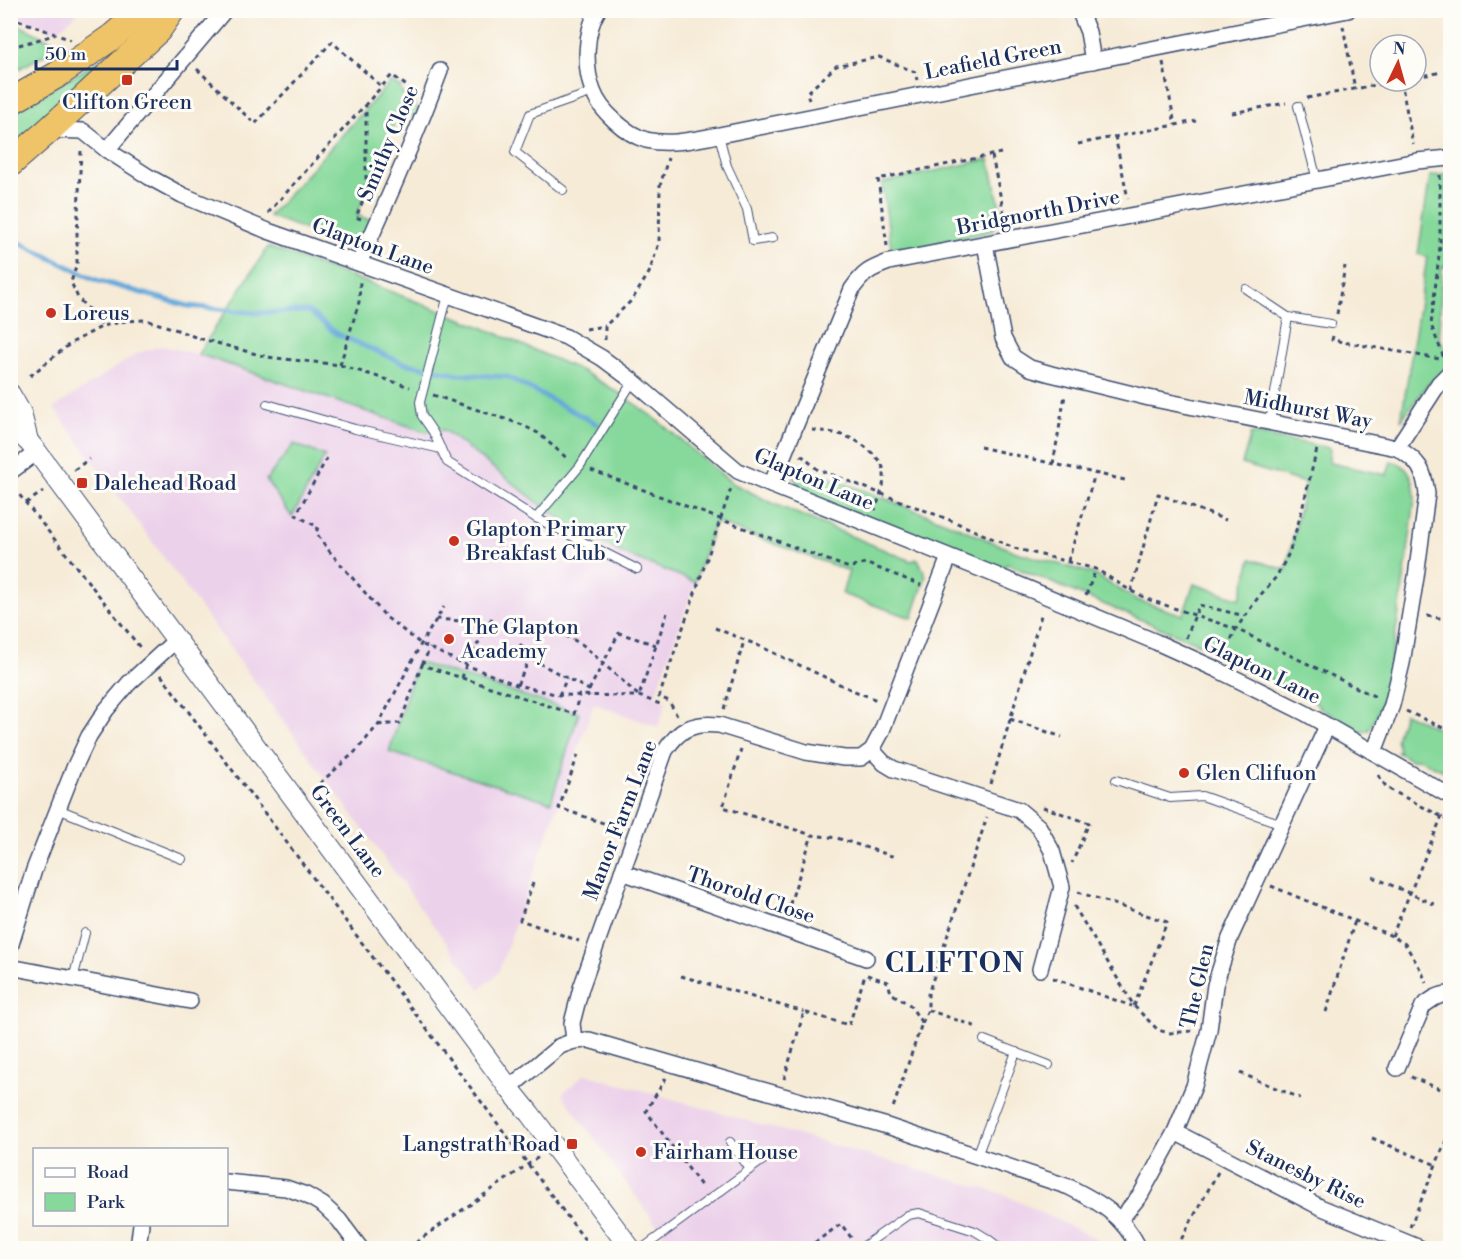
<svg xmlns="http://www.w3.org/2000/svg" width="1461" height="1259" viewBox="0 0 1461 1259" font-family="'Libre Bodoni',serif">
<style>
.built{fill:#ecd1ea}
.green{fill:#86d99b;stroke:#50847c;stroke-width:1.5}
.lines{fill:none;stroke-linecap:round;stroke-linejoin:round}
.stream{stroke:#65a8da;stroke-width:5}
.service-casing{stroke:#3c4b70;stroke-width:10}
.minor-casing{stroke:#3c4b70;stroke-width:18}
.tertiary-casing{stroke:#3c4b70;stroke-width:22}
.trunk-casing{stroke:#3c4b70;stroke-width:28}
.path{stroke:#3c4b70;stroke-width:3;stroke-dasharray:4.5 4.5;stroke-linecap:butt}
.service{stroke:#fff;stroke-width:8}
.minor{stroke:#fff;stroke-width:15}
.tertiary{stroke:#fff;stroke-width:20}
.trunk{stroke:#efc469;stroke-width:26}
.poi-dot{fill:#c8321e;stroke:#fdfcf7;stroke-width:2}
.labels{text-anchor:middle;stroke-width:6;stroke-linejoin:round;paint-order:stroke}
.street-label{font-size:21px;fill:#1b2f5e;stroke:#fdfcf7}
.poi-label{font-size:21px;fill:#1b2f5e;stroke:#fdfcf7;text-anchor:start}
.district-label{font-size:27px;font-weight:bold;letter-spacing:1.5px;fill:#1b2f5e;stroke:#fdfcf7}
</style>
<rect width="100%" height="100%" fill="#fdfcf7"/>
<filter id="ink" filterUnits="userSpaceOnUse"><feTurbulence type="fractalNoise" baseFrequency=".0167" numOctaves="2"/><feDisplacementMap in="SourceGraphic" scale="12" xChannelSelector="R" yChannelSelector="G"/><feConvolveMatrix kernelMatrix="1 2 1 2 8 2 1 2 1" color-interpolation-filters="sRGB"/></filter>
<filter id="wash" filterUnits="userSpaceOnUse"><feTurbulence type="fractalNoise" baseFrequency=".008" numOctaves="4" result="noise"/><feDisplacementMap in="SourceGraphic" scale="24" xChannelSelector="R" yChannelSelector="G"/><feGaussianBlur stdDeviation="1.35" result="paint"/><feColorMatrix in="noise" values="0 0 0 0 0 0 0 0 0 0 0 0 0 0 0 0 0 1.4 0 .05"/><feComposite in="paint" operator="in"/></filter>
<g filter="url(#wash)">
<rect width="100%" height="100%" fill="#f6ebd7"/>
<g class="built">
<polygon points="11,10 80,10 80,11 57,31 14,17 11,15"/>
<polygon points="161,346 198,354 426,432 444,430 545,508 581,532 624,554 695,582 655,696 666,702 658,727 594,704 498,973 480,989 54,408 138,353"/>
<polygon points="585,1074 1003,1194 1102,1242 1107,1248 673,1248 562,1094"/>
</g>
<g class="green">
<polygon points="11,21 61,46 11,73"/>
<polygon points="103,58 106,63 15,142 11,136 11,114"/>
<polygon points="391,81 401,87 401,92 415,104 418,110 417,117 400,111 357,215 374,222 367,236 360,242 351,245 338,242 269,216"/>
<polygon points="989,159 1004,224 994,226 992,231 892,254 882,183"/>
<polygon points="1450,174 1450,267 1442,267 1439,335 1450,362 1450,365 1428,384 1401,420 1427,257 1418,254 1430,176"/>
<polygon points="268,247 366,282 477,325 582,371 616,391 656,419 732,483 774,504 911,561 918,559 926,576 912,618 842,594 849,571 715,522 695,582 624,554 581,532 545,508 444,430 426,432 198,354"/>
<path d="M1251,433L1330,448L1329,460L1330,463L1387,475L1391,461C1411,465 1414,480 1415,498C1408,550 1402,601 1392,653C1387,680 1384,708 1368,731L1360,732L1320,708L1315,702L1209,648L1007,564L1001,570L799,491L800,486C793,479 791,473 794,464L946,522L1016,552L1094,574L1137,600L1183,615L1194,584L1240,599L1251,559L1286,570L1305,483L1242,464Z"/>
<polygon points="294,444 325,456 292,517 266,480"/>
<polygon points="417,662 579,713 551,802 389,752"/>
<polygon points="1404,713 1450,734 1450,774 1419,759 1411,760 1397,752 1399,750 1396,739"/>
</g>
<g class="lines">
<polyline class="stream" points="10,240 20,243 96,280 188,306 257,313 308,311 337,334 403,363 458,374 508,377 597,424"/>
</g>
</g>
<g filter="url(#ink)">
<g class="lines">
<g class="service-casing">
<g id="service">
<polyline points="1298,106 1317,180"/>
<polyline points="719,135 727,166 747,209 753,241 773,238"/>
<polyline points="563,190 515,152 530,114 593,92"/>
<polyline points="1246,289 1288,317 1331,324"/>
<polyline points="448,295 420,402 422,416 433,432 447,462 536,518 637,569"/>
<polyline points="267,404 355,429 441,449"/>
<polyline points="1270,422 1288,317"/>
<polyline points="536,518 580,466 633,381"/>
<polyline points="10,614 11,614"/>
<polyline points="1116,780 1170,798 1202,796 1282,824"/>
<polyline points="58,809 182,859"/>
<polyline points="73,979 85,933"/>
<polyline points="984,1040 1049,1065"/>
<polyline points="730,1142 750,1169"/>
<polyline points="977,1156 1016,1052"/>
<polyline points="643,1248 771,1154"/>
<polyline points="861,1248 908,1215 919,1213 975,1231 988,1239 1000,1248"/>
</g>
</g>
<g class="minor-casing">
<g id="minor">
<path d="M598,10C585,31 584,68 593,91C600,111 626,134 646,140C670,146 696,139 719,135L1348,10"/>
<polyline points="1079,10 1088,32 1093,61"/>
<polyline points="49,130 83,131 107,150 149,177 182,195 268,231 566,337 602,358 633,381 738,471 771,485 998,576 1156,642 1218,670 1305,713 1450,796"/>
<polyline points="107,150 225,10"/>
<path d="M985,244L1003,338L1013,357L1030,368L1051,374L1149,398L1397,448C1419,461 1424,469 1427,494L1416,577L1402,663L1392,705L1374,752"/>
<path d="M359,263C388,200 416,136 440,71"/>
<polyline points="1397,448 1439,383 1450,372"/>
<polyline points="10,472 37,452"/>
<path d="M771,485L852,289C864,272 870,269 889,262L1417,161L1450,158"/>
<polyline points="872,750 884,763 894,769 1019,810 1039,827 1052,851 1062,887 1040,969"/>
<polyline points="622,872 866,958"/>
<polyline points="10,947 34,870 74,768 89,736 106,710 129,683 176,640"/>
<polyline points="10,967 190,1001"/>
<path d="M574,1041L572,1023L581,988L665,751C679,729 693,722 719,725L806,752L844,758H861L872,750L881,733L949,557"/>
<path d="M1397,1068L1423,1006C1432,999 1439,994 1450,994"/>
<path d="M509,1088L560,1046L574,1041L589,1040L887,1126L1069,1187C1101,1203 1122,1215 1139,1248"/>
<polyline points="1175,1132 1320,1207 1420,1248"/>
<polyline points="226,1182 286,1188 306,1195 323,1205 339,1220 360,1248"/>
<polyline points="1120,1220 1141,1194 1175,1132 1194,1086 1209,1030 1215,985 1230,938 1327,726"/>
<polyline points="138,1248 141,1224"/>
</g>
</g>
<g class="tertiary-casing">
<g id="tertiary">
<polyline points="10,394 21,413 28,441"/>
<polyline points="10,425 28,441 37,452 509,1088 530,1114 630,1248"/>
</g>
</g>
<g class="trunk-casing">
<g id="trunk">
<polyline points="10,102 57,75 112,37 143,10"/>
<polyline points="10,164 49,130 158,30 172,10"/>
</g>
</g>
<g class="path">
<polyline points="10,17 71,40"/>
<polyline points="1343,26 1355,89"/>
<polyline points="10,46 19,45 54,35"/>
<polyline points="1163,62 1175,125"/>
<polyline points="197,69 255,124 332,42 382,87"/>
<polyline points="1416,77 1442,72"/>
<polyline points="1401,81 1413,144"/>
<polyline points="1307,98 1397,81"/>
<polyline points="809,100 807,93 836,66 879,57 915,72 917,80"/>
<polyline points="1232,113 1286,103"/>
<polyline points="1115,136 1128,199"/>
<polyline points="1078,144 1196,121"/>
<polyline points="81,151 77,234 77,264 71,282 78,298 103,326"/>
<polyline points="992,156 1006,223"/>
<polyline points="1440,175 1440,246 1431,325 1444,358"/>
<polyline points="268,213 392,75 416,93"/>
<polyline points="361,219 356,217 366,193 366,105"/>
<polyline points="887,246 878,179 1001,153"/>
<polyline points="1337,314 1345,266"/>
<polyline points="586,329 605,326"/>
<polyline points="1333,336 1332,340 1440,359"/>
<polyline points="605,340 605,326 632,300 649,273 659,243 660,186 668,158"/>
<polyline points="340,365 359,302 360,282"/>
<polyline points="30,376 71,343 103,326 125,321 146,320 172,328 195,337 267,357 340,365 410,387"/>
<polyline points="433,395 520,424 538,433 569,460"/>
<path d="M812,430C836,432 855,436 872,453C878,459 884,465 884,473C885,486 879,498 875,510"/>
<polyline points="980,447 1125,480"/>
<polyline points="801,455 817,469 955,522 1014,548 1096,569 1131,591 1150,600 1236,629 1378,698"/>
<polyline points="327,458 296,515 318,527 316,533 330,552 386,617 421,644 466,665 517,685 559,695 639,696 660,704"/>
<polyline points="1053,464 1065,395"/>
<polyline points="74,470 89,459"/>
<polyline points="591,470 849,568 865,563 921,585"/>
<polyline points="14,488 142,650"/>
<polyline points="26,503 44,491"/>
<polyline points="1068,561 1095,474"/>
<polyline points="1131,591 1158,494 1226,520"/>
<polyline points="1086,595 1096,569"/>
<polyline points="1427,616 1450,620"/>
<polyline points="436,619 475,622"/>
<polyline points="715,628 757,645 852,690 877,700"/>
<polyline points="557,631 583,645 639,696 667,613"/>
<polyline points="1186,638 1199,605 1245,616"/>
<polyline points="520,644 530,658 589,690 590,696"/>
<polyline points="1224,656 1236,629 1257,599 1277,576 1289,553 1301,514 1317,449"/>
<polyline points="422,665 430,648"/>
<polyline points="161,675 591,1248"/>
<polyline points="462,678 466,665 492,618"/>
<polyline points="517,685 530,658"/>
<polyline points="589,690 619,633 656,645"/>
<polyline points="559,695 567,678"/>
<polyline points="724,709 744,641"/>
<polyline points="1406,711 1450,731"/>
<polyline points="677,716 669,701 659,697 732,486"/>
<polyline points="1010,719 1062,737"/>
<polyline points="378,725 400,723 422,665 574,714 579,696"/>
<polyline points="741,749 723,807 812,835 837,838 895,857"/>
<polyline points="578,755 559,808 621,829"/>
<polyline points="1378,775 1387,788 1450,821"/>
<polyline points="320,783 356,751 378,725 421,644 444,607"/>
<polyline points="991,784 1042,612"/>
<polyline points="1043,807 1089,823 1072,863"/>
<polyline points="1373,877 1436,905"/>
<polyline points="533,883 520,920 579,941"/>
<polyline points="1271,886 1392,936 1405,944 1422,972 1426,983"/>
<polyline points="1078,892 1167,922 1134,1006"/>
<polyline points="1074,906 1134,1006 1158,1030 1169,1033 1193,1031"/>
<polyline points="787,913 812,835"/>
<polyline points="1392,936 1442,816"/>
<polyline points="867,975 888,982 891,993 910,1005 922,1023 892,1111"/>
<polyline points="681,976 804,1012"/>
<polyline points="1053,978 1132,1006"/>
<polyline points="928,1010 977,1027"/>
<polyline points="1326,1012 1355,921"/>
<polyline points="922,1023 928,1010 928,994 987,817"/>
<polyline points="1240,1073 1300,1098"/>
<polyline points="1411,1077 1450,1093"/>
<polyline points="666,1078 646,1111 702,1187"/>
<polyline points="784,1079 804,1012 849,1025 865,975"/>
<polyline points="1372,1138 1436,1165"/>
<polyline points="1410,1227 1450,1131"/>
<polyline points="1177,1247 1218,1172"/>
<polyline points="409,1248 422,1238 540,1156"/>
<polyline points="807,1248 841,1224 853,1240"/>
</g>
<use href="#service" class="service"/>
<use href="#minor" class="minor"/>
<use href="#tertiary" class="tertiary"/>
<use href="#trunk" class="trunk"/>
</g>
</g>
<g class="poi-dot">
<rect x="121" y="74" width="12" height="12" rx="3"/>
<circle cx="51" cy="313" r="6"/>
<rect x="76" y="477" width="12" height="12" rx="3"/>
<circle cx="454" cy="541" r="6"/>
<circle cx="449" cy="639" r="6"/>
<circle cx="1184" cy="773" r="6"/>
<rect x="566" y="1138" width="12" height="12" rx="3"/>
<circle cx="641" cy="1152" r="6"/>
</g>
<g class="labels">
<g class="street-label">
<text transform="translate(993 59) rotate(-11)" y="7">Leafield Green</text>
<text transform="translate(388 143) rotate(-67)" y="7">Smithy Close</text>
<text transform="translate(1038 212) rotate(-11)" y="7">Bridgnorth Drive</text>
<text transform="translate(373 246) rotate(20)" y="7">Glapton Lane</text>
<text transform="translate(1308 409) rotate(11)" y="7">Midhurst Way</text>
<text transform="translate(814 479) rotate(23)" y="7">Glapton Lane</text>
<text transform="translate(1262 670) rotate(26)" y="7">Glapton Lane</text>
<text transform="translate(620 820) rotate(-69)" y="7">Manor Farm Lane</text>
<text transform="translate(348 831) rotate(53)" y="7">Green Lane</text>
<text transform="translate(751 895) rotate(19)" y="7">Thorold Close</text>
<text transform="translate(1197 986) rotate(-77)" y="7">The Glen</text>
<text transform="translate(1306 1174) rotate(26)" y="7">Stanesby Rise</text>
</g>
<g class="poi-label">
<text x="127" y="109" text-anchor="middle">Clifton Green</text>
<text x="63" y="320">Loreus</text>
<text x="94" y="490">Dalehead Road</text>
<text x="466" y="536">Glapton Primary<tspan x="466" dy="24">Breakfast Club</tspan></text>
<text x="461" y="634">The Glapton<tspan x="461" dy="24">Academy</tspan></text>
<text x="1196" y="780">Glen Clifuon</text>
<text x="560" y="1151" text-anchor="end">Langstrath Road</text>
<text x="653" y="1159">Fairham House</text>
</g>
<g class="district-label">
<text x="955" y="972">CLIFTON</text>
</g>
</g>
<rect width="1461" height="1259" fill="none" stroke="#fdfcf7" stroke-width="36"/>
<rect x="33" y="1148" width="195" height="78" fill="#fdfcf7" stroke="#a3aaba" stroke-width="1.5"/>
<rect x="45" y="1168" width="30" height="9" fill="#ffffff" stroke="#a3aaba" stroke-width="1.5"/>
<text x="87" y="1178" font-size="18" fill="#1b2f5e">Road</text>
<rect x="45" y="1193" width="30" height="18" fill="#86d99b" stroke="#a3aaba" stroke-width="1.5"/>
<text x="87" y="1208" font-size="18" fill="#1b2f5e">Park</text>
<g transform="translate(1398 63) rotate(5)"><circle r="28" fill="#fdfcf7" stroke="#a3aaba" stroke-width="1.5"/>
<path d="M0-4.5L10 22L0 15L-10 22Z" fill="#c8321e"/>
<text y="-9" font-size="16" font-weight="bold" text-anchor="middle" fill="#1b2f5e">N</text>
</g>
<path d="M36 60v9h141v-9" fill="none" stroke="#1b2f5e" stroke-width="3"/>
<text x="45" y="60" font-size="18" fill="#1b2f5e" stroke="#fdfcf7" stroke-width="4.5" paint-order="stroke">50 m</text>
</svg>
